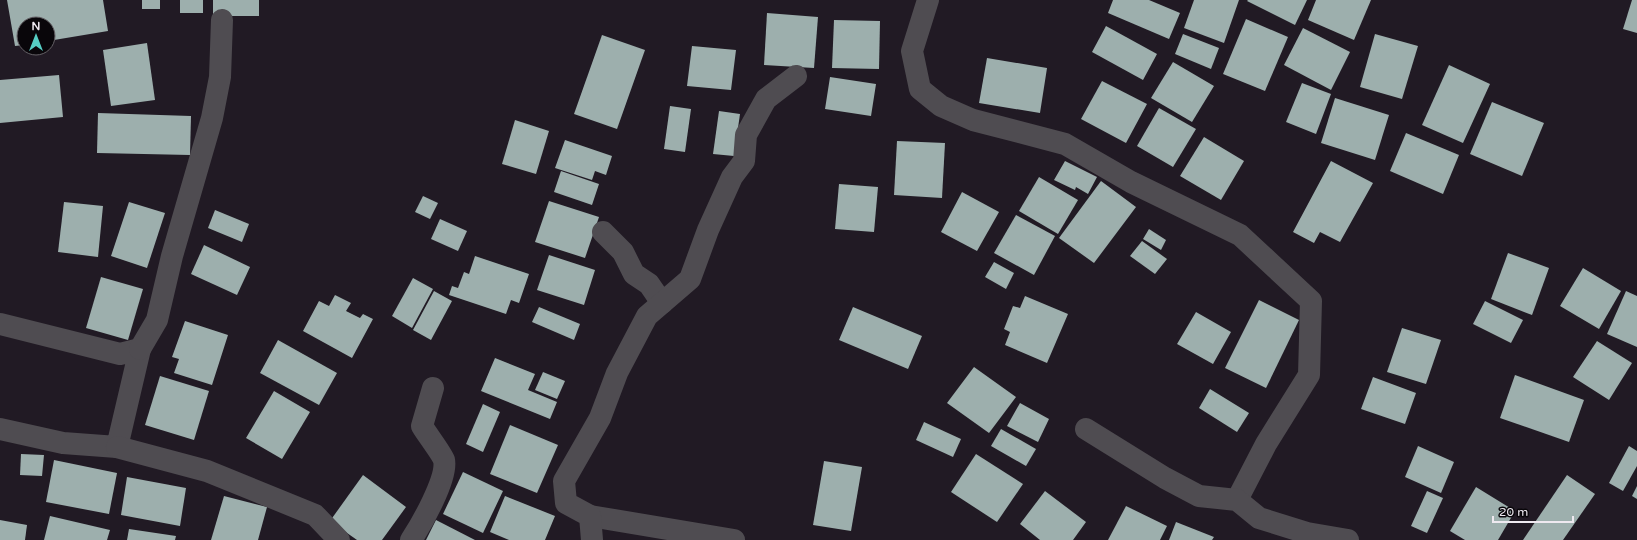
<svg xmlns="http://www.w3.org/2000/svg" width="1637" height="540" viewBox="0 0 1637 540" font-family="'Varela Round',sans-serif">
<style>
.building{fill:#9dafad}
.lines{fill:none;stroke-linecap:round;stroke-linejoin:round}
.street{stroke:#4f4c51;stroke-width:22}
</style>
<rect width="100%" height="100%" fill="#211a24"/>
<g class="building">
<polygon points="7,0 103,0 108,31 48,41 48,24 24,24 24,45 15,46"/>
<rect x="142" y="0" width="18" height="9"/>
<rect x="180" y="0" width="23" height="13"/>
<rect x="213" y="0" width="46" height="16"/>
<polygon points="1113,0 1149,0 1180,13 1169,39 1108,13"/>
<polygon points="1194,0 1239,0 1224,43 1184,28"/>
<polygon points="1248,0 1307,0 1295,25 1247,1"/>
<polygon points="1316,0 1371,0 1354,40 1308,20"/>
<polygon points="1632,0 1637,0 1637,33 1623,29"/>
<polygon points="767,13 818,17 814,68 764,65"/>
<polygon points="1246,19 1288,37 1265,91 1223,74"/>
<polygon points="834,20 880,21 879,69 832,68"/>
<polygon points="1106,26 1157,54 1143,80 1092,52"/>
<polygon points="1303,28 1350,52 1331,90 1284,65"/>
<polygon points="1183,34 1219,48 1211,69 1175,54"/>
<polygon points="1375,34 1418,46 1402,99 1360,87"/>
<polygon points="602,35 645,50 617,129 574,114"/>
<polygon points="147,43 155,100 111,106 103,50"/>
<polygon points="692,46 736,50 731,90 687,86"/>
<polygon points="987,58 1047,68 1040,113 979,103"/>
<polygon points="1173,62 1214,86 1192,122 1151,98"/>
<polygon points="1449,65 1490,84 1463,143 1422,125"/>
<polygon points="59,75 63,117 0,123 0,80"/>
<polygon points="830,77 876,84 871,116 825,109"/>
<polygon points="1102,81 1147,104 1126,143 1081,119"/>
<polygon points="1302,83 1331,94 1316,134 1286,122"/>
<polygon points="1335,98 1389,115 1375,160 1321,143"/>
<polygon points="1492,102 1544,123 1522,176 1470,154"/>
<polygon points="670,106 691,109 685,152 664,149"/>
<polygon points="1159,108 1196,129 1173,167 1137,146"/>
<polygon points="719,111 740,114 734,156 713,154"/>
<polygon points="98,113 191,116 190,155 97,153"/>
<polygon points="515,120 549,131 536,174 502,164"/>
<polygon points="1406,133 1459,155 1443,194 1390,171"/>
<polygon points="1204,137 1244,161 1221,200 1180,176"/>
<polygon points="565,140 612,156 606,175 595,171 592,180 555,168"/>
<polygon points="897,141 945,143 942,198 894,195"/>
<polygon points="1065,161 1097,177 1088,194 1076,187 1075,190 1054,180"/>
<polygon points="1331,161 1373,183 1340,242 1320,232 1314,243 1293,232"/>
<polygon points="561,171 599,184 592,205 554,192"/>
<polygon points="1039,177 1078,200 1058,234 1019,211"/>
<polygon points="1101,181 1136,207 1094,263 1059,238"/>
<polygon points="839,184 878,187 874,232 835,229"/>
<polygon points="962,192 999,212 977,251 941,232"/>
<polygon points="423,196 438,203 430,219 415,212"/>
<polygon points="549,201 599,217 585,258 535,242"/>
<polygon points="64,202 103,206 98,257 58,252"/>
<polygon points="129,202 165,213 147,268 111,256"/>
<polygon points="215,210 249,224 242,242 208,228"/>
<polygon points="1016,215 1055,236 1034,275 994,253"/>
<polygon points="440,219 467,231 458,251 431,239"/>
<polygon points="1149,229 1166,240 1161,250 1143,239"/>
<polygon points="1142,241 1167,259 1155,274 1130,256"/>
<polygon points="204,245 250,267 237,295 191,274"/>
<polygon points="1508,253 1549,268 1532,315 1491,299"/>
<polygon points="549,255 595,270 584,305 537,290"/>
<polygon points="475,256 529,274 519,303 511,300 506,314 449,295 452,286 458,288 464,272 469,274"/>
<polygon points="994,262 1014,273 1006,289 985,277"/>
<polygon points="1583,268 1621,291 1599,329 1560,306"/>
<polygon points="101,277 143,289 128,340 86,328"/>
<polygon points="413,278 433,289 412,328 392,316"/>
<polygon points="434,291 452,301 431,340 413,330"/>
<polygon points="1626,291 1637,296 1637,347 1607,334"/>
<polygon points="335,295 351,303 346,311 360,318 363,314 373,319 352,358 303,331 319,301 329,306"/>
<polygon points="1025,296 1068,314 1047,363 1005,345 1010,332 1004,329 1013,306 1020,308"/>
<polygon points="1259,300 1299,320 1266,388 1225,368"/>
<polygon points="1485,301 1523,320 1511,343 1473,324"/>
<polygon points="539,307 580,324 574,340 532,322"/>
<polygon points="853,307 922,336 908,369 839,340"/>
<polygon points="1196,312 1231,332 1213,364 1177,344"/>
<polygon points="185,321 228,335 212,385 174,373 179,359 172,357"/>
<polygon points="1402,328 1441,340 1426,384 1387,372"/>
<polygon points="278,340 337,373 319,405 260,373"/>
<polygon points="1597,341 1632,363 1609,400 1573,377"/>
<polygon points="495,358 535,374 528,390 557,402 550,419 481,391"/>
<polygon points="974,367 1016,397 989,433 947,403"/>
<polygon points="543,372 565,381 557,399 535,390"/>
<polygon points="1515,375 1584,400 1569,442 1500,418"/>
<polygon points="160,376 209,391 194,440 145,425"/>
<polygon points="1373,377 1416,393 1405,424 1361,409"/>
<polygon points="1210,389 1249,413 1237,432 1199,408"/>
<polygon points="274,391 310,412 282,459 246,438"/>
<polygon points="1020,403 1049,419 1038,442 1007,426"/>
<polygon points="483,404 500,412 483,452 466,444"/>
<polygon points="924,422 961,439 953,457 916,440"/>
<polygon points="510,425 558,445 537,493 490,474"/>
<polygon points="1001,429 1036,449 1026,466 991,446"/>
<polygon points="1418,446 1454,462 1441,493 1405,477"/>
<polygon points="1629,446 1637,451 1637,466 1623,491 1609,483"/>
<polygon points="21,454 44,455 42,476 20,475"/>
<polygon points="976,454 1023,484 997,522 951,492"/>
<polygon points="54,460 117,473 109,514 46,502"/>
<polygon points="824,461 862,467 851,531 813,525"/>
<polygon points="463,472 503,491 483,533 443,514"/>
<polygon points="363,475 406,507 382,540 357,540 330,521"/>
<polygon points="1567,475 1595,494 1563,540 1523,540"/>
<polygon points="127,477 186,488 180,526 121,515"/>
<polygon points="1637,486 1637,499 1632,496"/>
<polygon points="1476,487 1515,511 1498,540 1465,540 1450,531"/>
<polygon points="1045,491 1086,522 1073,540 1040,540 1020,524"/>
<polygon points="1427,491 1443,498 1427,533 1411,526"/>
<polygon points="224,496 267,507 258,540 211,540"/>
<polygon points="505,496 555,516 545,540 509,540 490,532"/>
<polygon points="1126,506 1167,526 1160,540 1108,540"/>
<polygon points="50,516 110,530 107,540 44,540"/>
<polygon points="0,520 27,525 25,540 0,540"/>
<polygon points="436,520 475,540 426,540"/>
<polygon points="1176,522 1214,537 1212,540 1169,540"/>
<polygon points="129,529 176,536 175,540 127,540"/>
</g>
<g class="lines">
<g class="street">
<polyline points="928,0 912,51 920,89 941,106 973,120 1065,144 1131,182 1240,235 1311,301 1309,375 1266,444 1237,500"/>
<polyline points="603,232 623,252 634,274 649,284 662,303"/>
<polyline points="0,324 120,354 140,349 117,447 63,443 0,429"/>
<polyline points="140,349 157,320 172,256 212,118 220,77 222,20"/>
<polyline points="1086,429 1165,478 1199,496 1237,500 1259,518 1307,533 1348,540"/>
<polyline points="117,447 207,471 315,515 339,540"/>
<polyline points="590,516 734,540"/>
<path d="M411,540C421,525 448,478 444,460C442,454 426,433 422,426L433,388"/>
<polyline points="592,540 590,516 566,503 564,481 600,418 617,373 647,316 690,279 708,230 732,177 744,161 746,135 766,99 796,76"/>
</g>
</g>
<g transform="translate(36 36)"><circle r="19" fill="#09060a" stroke="#656166"/>
<path d="M0-3L7 15L0 10L-7 15Z" fill="#56cec4"/>
<text y="-6" font-size="11" font-weight="bold" text-anchor="middle" fill="#eee9f0">N</text>
</g>
<path d="M1493 516v6h80v-6" fill="none" stroke="#eee9f0" stroke-width="2"/>
<text x="1499" y="516" font-size="12" fill="#eee9f0" stroke="#09060a" stroke-width="3" paint-order="stroke">20 m</text>
</svg>
